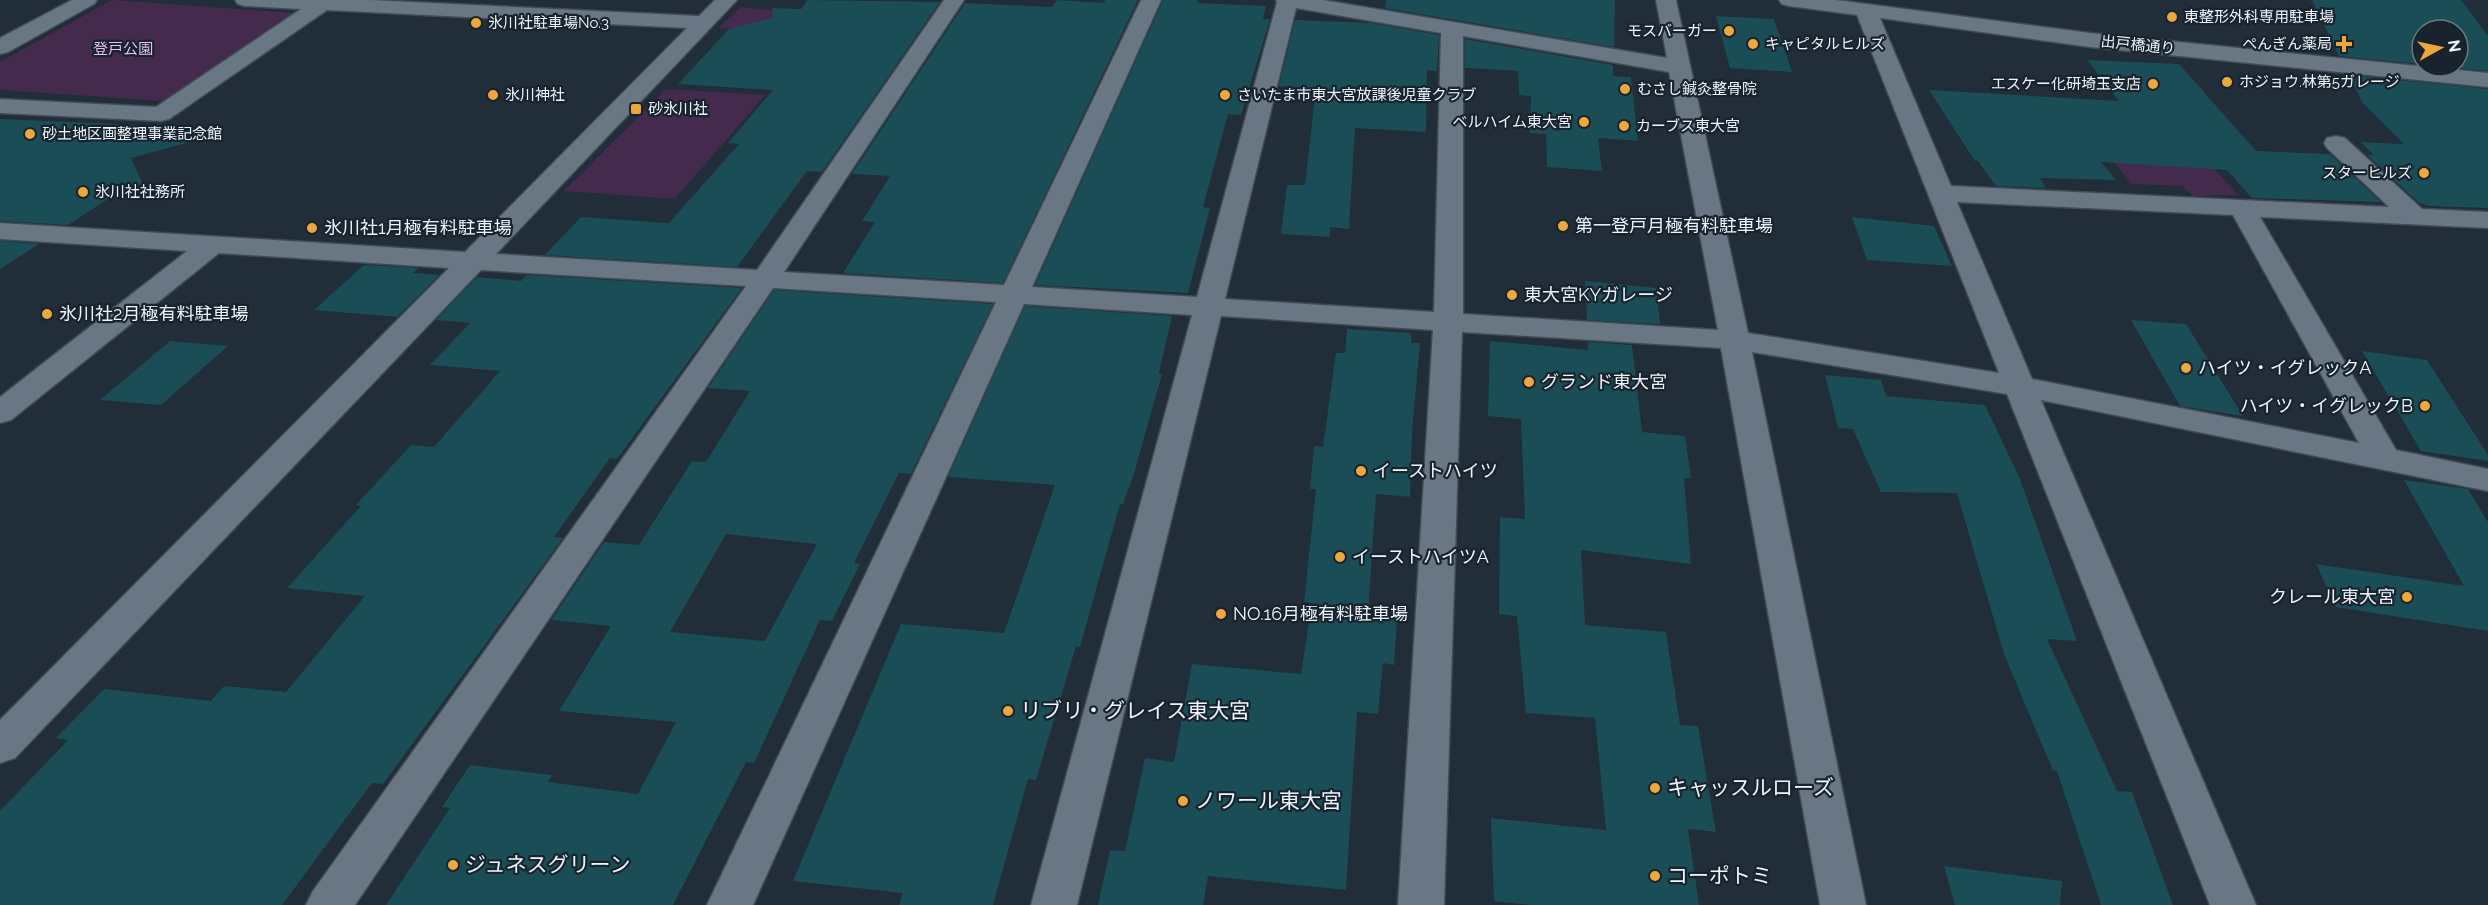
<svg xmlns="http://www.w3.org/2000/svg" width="2488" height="905" viewBox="0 0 2488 905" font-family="Raleway,'Noto Sans JP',sans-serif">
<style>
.green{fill:#442a4d}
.building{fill:#1b4d56;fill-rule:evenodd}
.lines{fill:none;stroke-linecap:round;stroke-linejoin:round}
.minor-casing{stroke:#404b54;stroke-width:3}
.minor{fill:#697683;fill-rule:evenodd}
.poi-dot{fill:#eea73d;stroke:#18232d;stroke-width:2}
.labels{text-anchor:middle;stroke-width:4.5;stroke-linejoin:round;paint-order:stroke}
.far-poi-label{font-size:15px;fill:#edf5fc;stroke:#18232d;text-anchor:start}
.far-street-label{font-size:15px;fill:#edf5fc;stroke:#18232d}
.far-park-label{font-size:15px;fill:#ebbefc;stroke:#18232d}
.poi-label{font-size:18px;fill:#edf5fc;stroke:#18232d;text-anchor:start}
.near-poi-label{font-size:21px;fill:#edf5fc;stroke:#18232d;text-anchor:start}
</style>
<rect width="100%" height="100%" fill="#212d38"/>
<g class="green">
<polygon points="112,0 294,13 164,101 0,90 0,62"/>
<polygon points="741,7 782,11 762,36 739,29 718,28"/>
<polygon points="666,89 765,95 675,199 564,191"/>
<polygon points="2193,145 2238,195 2193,196 2182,186 2132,184 2107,154"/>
</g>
<g class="building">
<polygon points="808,0 940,2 822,172 807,171 737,267 545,255 581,217 669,223 739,144 728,143 773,90 678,84 729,29 773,18 772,8 801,9"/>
<polygon points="1057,0 1104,3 1105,0 1138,0 1003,283 843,273 875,222 862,221 890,176 852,174 965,3 1052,7"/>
<polygon points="1163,0 1198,0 1197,3 1266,6 1263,19 1270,19 1241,115 1228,114 1203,207 1210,208 1188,293 1035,285"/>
<polygon points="1386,0 1615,0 1614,47 1385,8"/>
<polygon points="2312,0 2461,0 2488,36 2488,71 2441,66 2458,66 2458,30 2422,30 2422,64 2339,56"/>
<polygon points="1716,16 1774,19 1792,72 1730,68"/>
<polygon points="1295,20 1371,23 1439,35 1437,71 1427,70 1426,132 1355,128 1349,229 1330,227 1330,237 1281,234 1287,185 1305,185 1316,88 1279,86"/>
<polygon points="1465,39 1613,65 1613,76 1631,77 1638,141 1598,138 1602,171 1547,167 1546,134 1530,133 1531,96 1519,95 1518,71 1465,68"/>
<polygon points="2087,60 2179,64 2256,151 2330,154 2381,202 2252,198 2227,170 2101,162 2116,180 2040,178 2046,188 1996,186 1978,161 1975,161 1929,90 2119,101"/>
<polygon points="2349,75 2488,89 2488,208 2429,206 2419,203 2367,155 2374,155 2360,142 2404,144 2362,102"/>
<polygon points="0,119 211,128 212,136 131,158 143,184 120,191 68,225 0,221"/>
<polygon points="1852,217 1934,226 1952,266 1867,260"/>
<polygon points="0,241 39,244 0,269"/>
<polygon points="364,265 418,268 413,273 439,275 397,317 314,310"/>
<polygon points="526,275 742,288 617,459 610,458 554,537 563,538 383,784 372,783 282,905 0,905 0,811 68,740 56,738 104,689 211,701 224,686 286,692 365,596 287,588 361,506 356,505 411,445 434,447 500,371 430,365 470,323 436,320 477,277 521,281"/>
<polygon points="1585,281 1656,288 1660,324 1587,320"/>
<path d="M774,290L993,304L911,474L899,473L854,563L860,564L832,621L820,620L754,763L746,762L673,905H386L450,808L442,807L470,765L552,775L548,782L638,794L676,722L559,711L611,626L551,620L604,542L639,545L692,461L706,462L750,391L708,388ZM726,534L817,544L765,641L670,632Z"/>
<polygon points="1025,306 1172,316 1159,373 1162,374 1133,477 1123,504 1120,504 1080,647 1076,646 1036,780 1028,779 993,905 899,905 903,893 793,881 901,624 1004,633 1055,485 948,477"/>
<polygon points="2131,320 2186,324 2243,416 2180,406"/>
<polygon points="1347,329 1411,333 1411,343 1420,343 1412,432 1410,497 1376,494 1368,616 1397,619 1394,665 1383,663 1378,714 1357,712 1346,890 1208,876 1203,905 1098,905 1110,850 1125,851 1145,758 1174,762 1192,664 1301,674 1312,603 1304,602 1316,489 1310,489 1314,446 1323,447 1336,353 1345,353"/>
<polygon points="170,341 228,346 161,405 100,400"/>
<polygon points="1490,341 1588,350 1588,342 1632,345 1642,432 1685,436 1691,478 1684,478 1691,564 1581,550 1585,625 1666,632 1680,725 1698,726 1716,832 1688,829 1699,905 1531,905 1494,901 1491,818 1606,830 1595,718 1526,713 1517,616 1499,614 1500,517 1525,519 1521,419 1488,416"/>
<polygon points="2362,351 2427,360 2488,455 2488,461 2421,451"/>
<polygon points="1825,375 1881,380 1886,396 1985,405 2020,479 2077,641 2047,639 2117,791 2132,792 2173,905 2101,905 2057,771 2053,771 2004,654 1957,493 1881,492 1853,429 1838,428"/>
<polygon points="2404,480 2468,489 2488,522 2488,631 2336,607 2316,564 2464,586"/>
<polygon points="1944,866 2062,881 2060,905 1955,905"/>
</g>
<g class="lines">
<g class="minor-casing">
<g id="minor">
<polygon points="72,0 97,0 94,4 8,52 0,54 0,38"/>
<path d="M235,0H370L699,16L715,0H737L496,254L757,270L944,0H964L784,272L1004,285L1141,0H1161L1032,287L1197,297L1277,2L1276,0H1323L1667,58L1656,0H1676L1748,333L1999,373L1857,15L1789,6L1782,4L1779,0H1836L2090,33L2488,73V87L2090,47L1880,18L1951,186L2389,207L2327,148L2324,143L2327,138L2336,136L2345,138L2422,209L2488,212V228L2260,217L2396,450L2488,469V491L2041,400L2256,905H2210L2007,394L1752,352L1866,905H1820L1721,348L1462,332L1444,905H1398L1433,330L1221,316L1077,905H1031L1192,315L1024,304L753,905H707L996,302L773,288L355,905H306L313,891L746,286L481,270L15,758L0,763V720L449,268L219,253L11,420L0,423V397L187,251L0,239V223L465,252L687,28L327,10L169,119L161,121L0,113V99L156,107L301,9L245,6L238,4ZM1296,8L1441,33L1434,312L1225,299ZM1463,36L1669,72L1718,330L1463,314ZM1957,202L2233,215L2359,443L2032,379Z"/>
</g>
</g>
<use href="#minor" class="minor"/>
</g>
<g class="poi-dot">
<circle cx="2172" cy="17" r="6"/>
<circle cx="476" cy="23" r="6"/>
<circle cx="1729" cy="31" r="6"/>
<circle cx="1753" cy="44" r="6"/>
<path d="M2341 35h6v6h6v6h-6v6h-6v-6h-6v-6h6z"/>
<circle cx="2227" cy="82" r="6"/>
<circle cx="2153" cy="84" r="6"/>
<circle cx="1625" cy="89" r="6"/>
<circle cx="493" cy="95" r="6"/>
<circle cx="1225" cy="95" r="6"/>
<rect x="630" y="103" width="12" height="12" rx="3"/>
<circle cx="1584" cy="122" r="6"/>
<circle cx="1624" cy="126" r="6"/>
<circle cx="30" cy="134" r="6"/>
<circle cx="2424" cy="173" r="6"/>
<circle cx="83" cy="192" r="6"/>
<circle cx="1563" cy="226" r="6"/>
<circle cx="312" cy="228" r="6"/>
<circle cx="1512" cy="295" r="6"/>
<circle cx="47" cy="314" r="6"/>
<circle cx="2186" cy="368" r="6"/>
<circle cx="1529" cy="382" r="6"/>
<circle cx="2425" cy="406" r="6"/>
<circle cx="1361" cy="471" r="6"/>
<circle cx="1340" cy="557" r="6"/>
<circle cx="2407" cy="597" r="6"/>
<circle cx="1221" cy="614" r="6"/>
<circle cx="1008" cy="711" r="6"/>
<circle cx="1655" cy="788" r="6"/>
<circle cx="1183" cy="801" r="6"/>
<circle cx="453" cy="865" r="6"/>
<circle cx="1655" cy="876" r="6"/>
</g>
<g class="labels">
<g class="far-poi-label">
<text x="2184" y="22">東整形外科専用駐車場</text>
<text x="488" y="28">氷川社駐車場No.3</text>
<text x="1717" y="36" text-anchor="end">モスバーガー</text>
<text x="1765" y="49">キャピタルヒルズ</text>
<text x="2332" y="49" text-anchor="end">ぺんぎん薬局</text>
<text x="2239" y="87">ホジョウ.林第5ガレージ</text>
<text x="2141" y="89" text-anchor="end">エスケー化研埼玉支店</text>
<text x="1637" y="94">むさし鍼灸整骨院</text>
<text x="505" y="100">氷川神社</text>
<text x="1237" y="100">さいたま市東大宮放課後児童クラブ</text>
<text x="648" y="114">砂氷川社</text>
<text x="1572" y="127" text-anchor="end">ベルハイム東大宮</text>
<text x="1636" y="131">カーブス東大宮</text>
<text x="42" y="139">砂土地区画整理事業記念館</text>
<text x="2412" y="178" text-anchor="end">スターヒルズ</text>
<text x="95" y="197">氷川社社務所</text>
</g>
<g class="far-street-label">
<text transform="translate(2138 45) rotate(6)" y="5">出戸橋通り</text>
</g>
<g class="far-park-label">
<text x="123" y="54">登戸公園</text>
</g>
<g class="poi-label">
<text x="1575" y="232">第一登戸月極有料駐車場</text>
<text x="324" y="234">氷川社1月極有料駐車場</text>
<text x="1524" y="301">東大宮KYガレージ</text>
<text x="59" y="320">氷川社2月極有料駐車場</text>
<text x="2198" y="374">ハイツ・イグレックA</text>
<text x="1541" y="388">グランド東大宮</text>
<text x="2413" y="412" text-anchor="end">ハイツ・イグレックB</text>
<text x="1373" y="477">イーストハイツ</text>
<text x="1352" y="563">イーストハイツA</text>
<text x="2395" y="603" text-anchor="end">クレール東大宮</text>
<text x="1233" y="620">NO.16月極有料駐車場</text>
</g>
<g class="near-poi-label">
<text x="1020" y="718">リブリ・グレイス東大宮</text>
<text x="1667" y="795">キャッスルローズ</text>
<text x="1195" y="808">ノワール東大宮</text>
<text x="465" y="872">ジュネスグリーン</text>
<text x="1667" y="883">コーポトミ</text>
</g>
</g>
<g transform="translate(2440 48) rotate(82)"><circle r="28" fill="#18232d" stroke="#6d7780" stroke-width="1.5"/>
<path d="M0-4.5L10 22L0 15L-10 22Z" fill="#eea73d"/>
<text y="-9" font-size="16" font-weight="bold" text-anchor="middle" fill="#edf5fc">N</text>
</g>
</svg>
